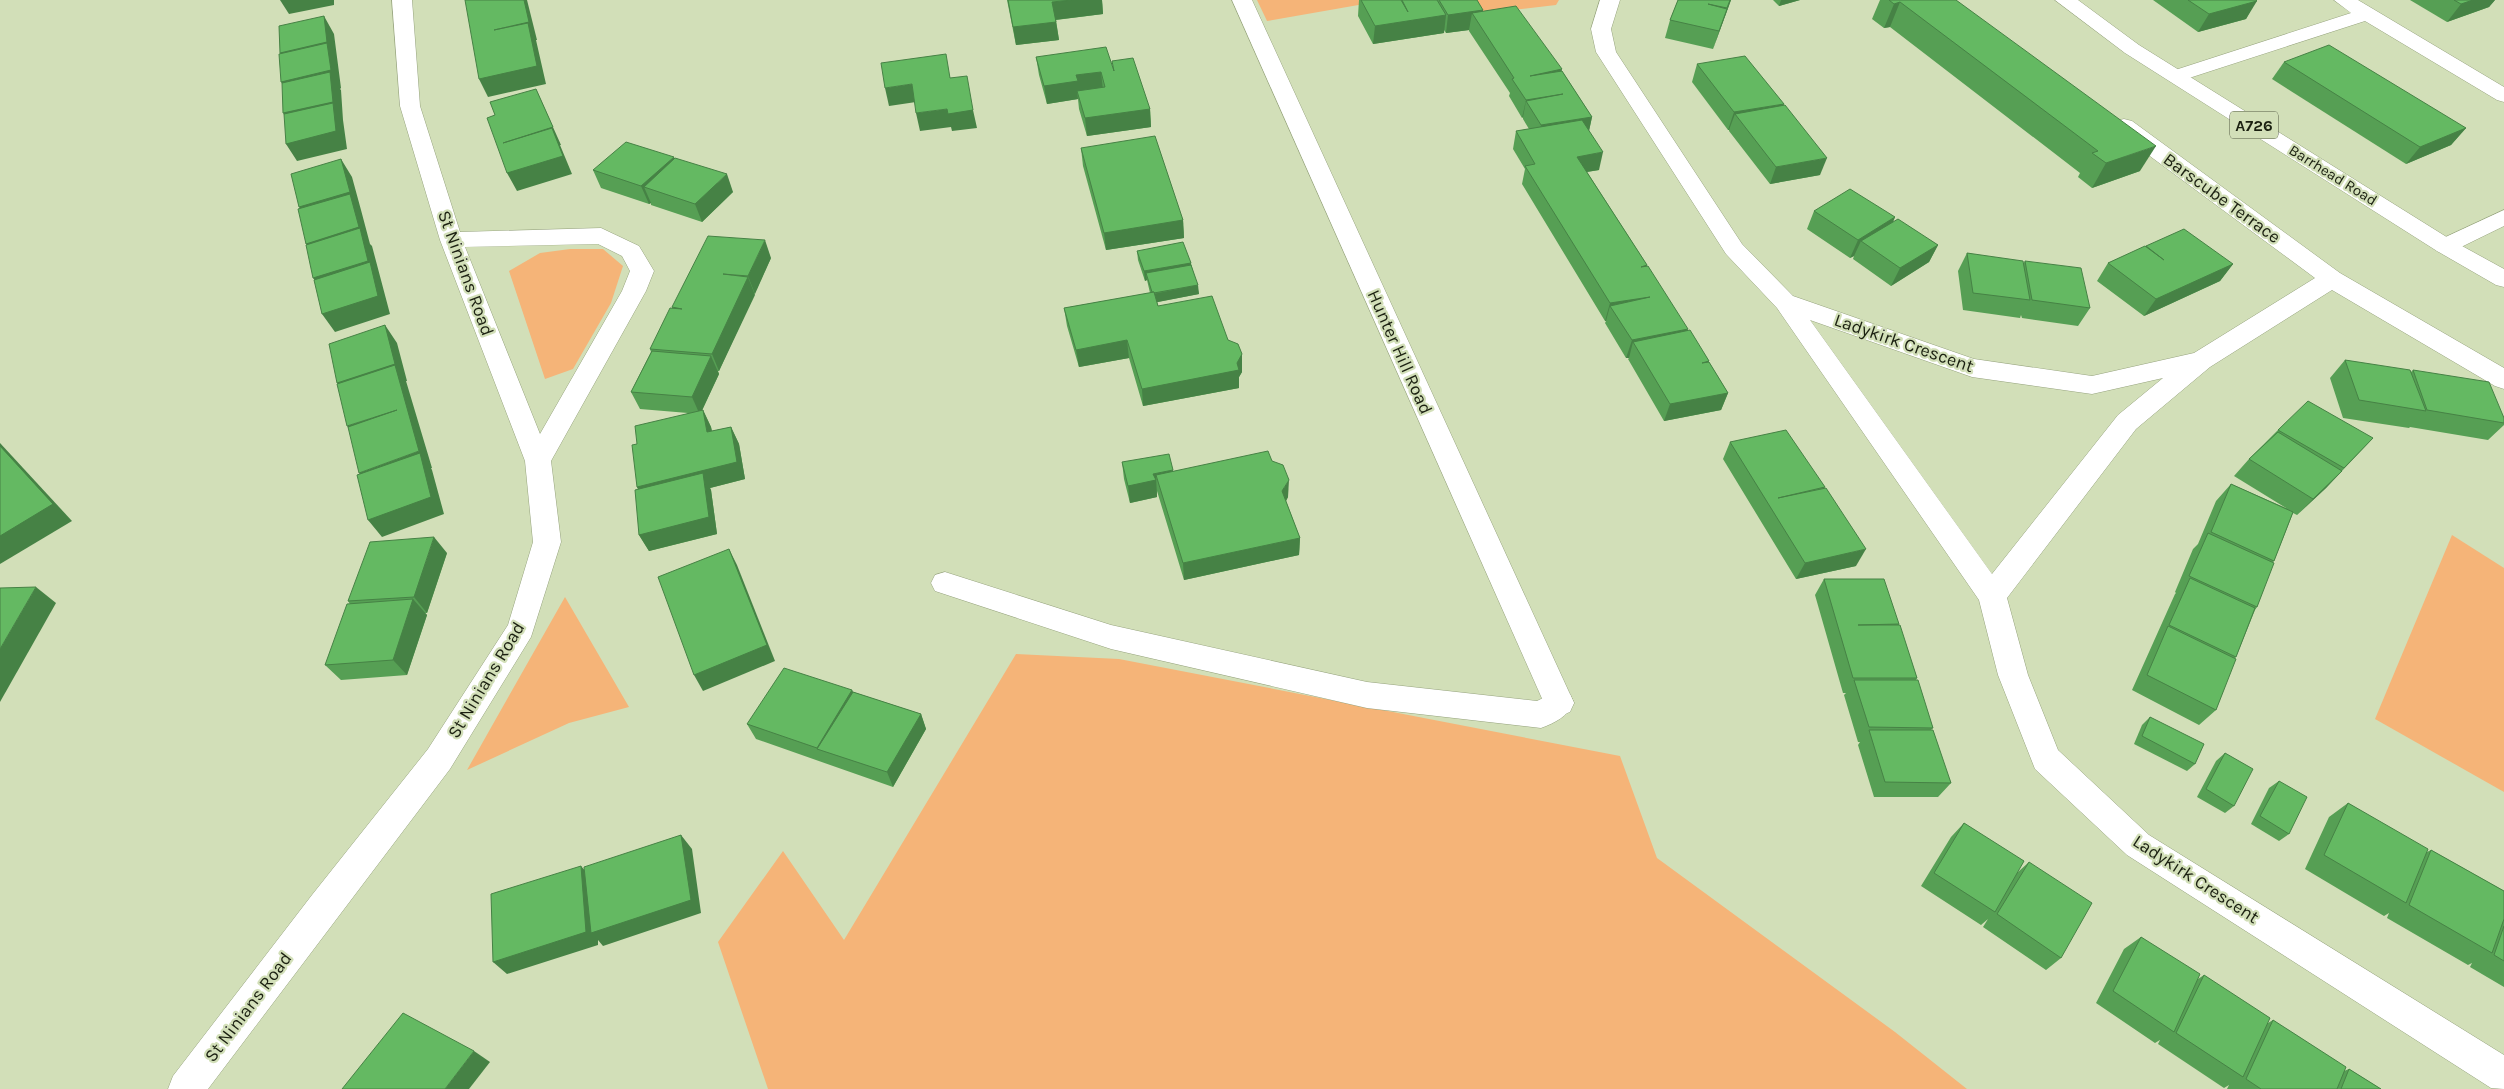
<svg xmlns="http://www.w3.org/2000/svg" width="2504" height="1089" viewBox="0 0 2504 1089" font-family="Karla,sans-serif">
<style>
.green{fill:#f5b478}
.lines{fill:none;stroke-linecap:round;stroke-linejoin:round}
.service-casing{stroke:#96a37e;stroke-width:1}
.minor-casing{stroke:#96a37e;stroke-width:1}
.primary-casing{stroke:#96a37e;stroke-width:1}
.service{fill:#fff;fill-rule:evenodd}
.minor{fill:#fff;fill-rule:evenodd}
.primary{fill:#fff;fill-rule:evenodd}
.wall{fill:#569f54}
.shaded-wall{fill:#468245}
.building{fill:#64b962;stroke:#468245}
.labels{text-anchor:middle;stroke-width:4.5;stroke-linejoin:round;paint-order:stroke}
.far-street-label{font-size:15px;fill:#1b2011;stroke:#d2dfb8}
.shield{fill:#d2dfb8;stroke:#525943;stroke-width:1}
.shield-label{font-size:16px;font-weight:bold;fill:#1b2011}
.street-label{font-size:18px;fill:#1b2011;stroke:#d2dfb8}
</style>
<rect width="100%" height="100%" fill="#d2dfb8"/>
<g class="green">
<polygon points="1257,0 1387,0 1267,21"/>
<polygon points="1468,0 1559,0 1556,5 1477,14"/>
<polygon points="570,249 603,249 623,266 611,303 573,369 545,379 509,271 540,253"/>
<polygon points="2452,535 2504,568 2504,792 2375,719"/>
<polygon points="565,597 629,707 569,723 467,770"/>
<polygon points="1016,654 1119,659 1620,756 1657,858 1895,1032 1967,1089 768,1089 718,942 783,851 844,940"/>
</g>
<g class="lines">
<g class="service-casing">
<g id="service">
<polygon points="2504,210 2504,226 2453,251 2445,254 2437,251 2433,246 2437,241"/>
<path d="M945,572L1111,625L1367,682L1537,701L1559,690L1570,694L1574,703C1568,716 1555,723 1541,728L1367,708L1111,649L935,591L931,583L935,575Z"/>
</g>
</g>
<g class="minor-casing">
<g id="minor">
<path d="M392,0H412L420,106L460,232L601,228L639,246L654,271L646,291L551,461L561,542L531,637L450,769L208,1089H168L173,1076L312,895L428,749L508,625L533,542L525,461L440,240L400,106ZM598,244L622,256L630,271L622,291L540,434L465,247Z"/>
<polygon points="1232,0 1252,0 1574,703 1570,712 1559,716 1548,712 1544,703"/>
<path d="M1600,0H1620L1611,29L1616,52L1742,244L1793,296L1974,359L2092,376L2194,353L2315,278L2116,131L2113,126L2116,121L2124,119L2132,121L2340,273L2504,368V389L2495,386L2332,290L2210,367L2136,429L2007,598L2028,675L2058,750L2149,835L2504,1055V1089L2491,1088L2127,855L2035,769L1998,675L1979,600L1777,308L1726,254L1596,52L1591,29ZM1810,320L1972,377L2092,394L2163,378L2118,415L1992,574Z"/>
<polygon points="2334,0 2358,0 2504,87 2504,102 2497,100 2365,21 2183,80 2176,82 2169,80 2166,76 2169,72 2351,13"/>
</g>
</g>
<g class="primary-casing">
<polygon id="primary" points="2055,0 2078,0 2139,45 2453,241 2504,269 2504,287 2496,285 2437,251 2125,53"/>
</g>
<use href="#service" class="service"/>
<use href="#minor" class="minor"/>
<use href="#primary" class="primary"/>
</g>
<g class="wall">
<polygon points="1007,0 1102,0 1103,14 1056,20 1059,40 1016,45"/>
<polygon points="1359,0 1477,0 1483,11 1562,71 1592,117 1589,131 1599,170 1587,172 1647,265 1647,266 1688,331 1709,361 1709,362 1728,393 1721,410 1664,421 1628,359 1629,358 1626,358 1605,323 1606,321 1605,321 1522,184 1525,169 1513,149 1516,131 1529,129 1523,119 1523,117 1522,118 1509,96 1510,93 1469,31 1469,30 1446,33 1444,30 1444,33 1373,44 1358,16"/>
<polygon points="1678,0 1731,0 1713,49 1665,38 1670,20"/>
<polygon points="1773,0 1800,0 1779,6"/>
<polygon points="1880,0 1956,0 2140,171 2092,188 2078,177 2080,173 1890,27 1884,28 1872,19"/>
<polygon points="2153,0 2256,0 2246,19 2198,32"/>
<polygon points="2410,0 2495,0 2489,7 2447,22"/>
<polygon points="1036,57 1113,68 1150,109 1151,127 1087,136 1079,109 1078,99 1047,104 1039,75"/>
<polygon points="2284,62 2466,128 2451,145 2406,164 2272,79"/>
<polygon points="1697,64 1783,105 1820,175 1770,184 1729,131 1729,130 1728,130 1692,82"/>
<polygon points="1081,148 1183,220 1184,238 1106,250 1083,166"/>
<polygon points="675,159 733,192 702,222 651,205 651,203 649,204 601,188 593,170"/>
<polygon points="1814,211 1895,217 1893,222 1938,245 1929,262 1891,286 1853,259 1854,256 1850,258 1807,229"/>
<polygon points="2146,246 2233,264 2220,281 2144,316 2097,281 2108,263 2145,247"/>
<polygon points="1137,251 1191,263 1199,294 1157,302 1158,306 1228,340 1242,354 1242,372 1239,377 1239,388 1143,406 1129,358 1079,367 1067,326 1064,308 1150,293 1147,280 1145,281 1138,260"/>
<polygon points="1967,253 2023,264 2025,261 2090,308 2078,326 2022,318 2021,315 2020,318 1963,310 1958,271"/>
<polygon points="771,258 719,371 718,371 719,374 702,410 703,410 711,427 712,431 731,427 739,444 745,479 710,488 711,490 717,534 649,551 639,535 638,489 637,487 637,444 688,413 640,409 631,392 651,352 650,349 672,308 672,307"/>
<polygon points="2345,360 2411,372 2413,370 2504,418 2504,425 2488,440 2410,427 2409,428 2343,418 2330,378"/>
<polygon points="2278,430 2373,438 2326,488 2297,515 2293,513 2274,561 2273,562 2257,607 2255,610 2236,657 2235,658 2216,710 2199,725 2132,690 2175,594 2176,593 2175,592 2193,549 2198,544 2216,501 2231,484 2286,508 2234,476 2249,459"/>
<polygon points="1730,442 1825,487 1824,489 1856,566 1796,579 1723,459"/>
<polygon points="1272,461 1288,497 1286,501 1300,538 1299,555 1184,580 1157,491 1157,497 1130,503 1124,479 1122,462 1174,471"/>
<polygon points="447,553 427,613 425,613 427,615 407,675 341,680 325,665 350,604 348,601"/>
<polygon points="1824,579 1899,624 1899,625 1917,678 1916,680 1933,728 1931,730 1951,783 1938,797 1874,797 1858,745 1860,742 1858,742 1844,695 1846,693 1843,693 1815,595"/>
<polygon points="852,690 853,692 921,714 926,729 893,787 756,739 747,724"/>
<polygon points="2150,717 2195,764 2187,771 2134,744 2142,725"/>
<polygon points="2225,753 2234,806 2225,813 2197,797 2216,761"/>
<polygon points="2279,781 2289,834 2279,841 2251,824 2269,788"/>
<polygon points="2348,803 2427,852 2431,850 2504,891 2504,987 2470,967 2472,963 2468,965 2387,918 2389,913 2384,916 2305,869 2329,817"/>
<polygon points="1964,823 2018,872 2029,862 2061,958 2046,970 1983,927 1988,919 1981,925 1921,886 1951,837"/>
<polygon points="2141,937 2198,979 2204,975 2268,1023 2273,1020 2344,1071 2349,1069 2381,1089 2227,1089 2229,1085 2224,1088 2158,1044 2160,1040 2155,1043 2096,1003 2124,949"/>
</g>
<g class="shaded-wall">
<polygon points="280,0 334,0 334,5 289,14"/>
<polygon points="524,0 527,0 537,40 536,40 546,84 488,97 479,79 503,48"/>
<polygon points="1072,0 1102,0 1103,14 1054,20 1052,2"/>
<polygon points="1730,0 1731,0 1713,49 1719,31"/>
<polygon points="1781,0 1800,0 1779,6"/>
<polygon points="2473,0 2495,0 2489,7 2447,22 2461,4"/>
<polygon points="2257,1 2246,19 2198,32 2209,14"/>
<polygon points="1900,2 1890,27 1884,28 1894,4"/>
<polygon points="1483,10 1481,27 1472,13 1469,30 1446,33 1448,15"/>
<polygon points="1446,15 1444,33 1373,44 1375,26"/>
<polygon points="324,16 334,34 341,88 340,89 341,90 343,120 347,149 297,161 286,144 295,131 283,113 293,100 281,82 291,70 280,53"/>
<polygon points="1056,22 1059,40 1016,45 1013,27"/>
<polygon points="1562,69 1559,86 1530,76"/>
<polygon points="1101,72 1103,90 1077,91 1078,99 1047,104 1044,86 1076,75"/>
<polygon points="912,84 916,102 889,106 885,88"/>
<polygon points="536,89 561,145 560,145 572,174 517,191 507,173 512,161"/>
<polygon points="1563,94 1526,101 1523,117 1522,118 1526,100"/>
<polygon points="1784,104 1777,122 1735,114 1729,130 1728,130 1734,112"/>
<polygon points="947,109 973,110 977,128 952,131 951,127 920,131 916,113"/>
<polygon points="1150,109 1151,127 1087,136 1085,118"/>
<polygon points="1592,117 1588,135 1538,143 1541,125"/>
<polygon points="2466,128 2451,145 2406,164 2420,147"/>
<polygon points="2156,146 2140,171 2092,188 2106,163"/>
<polygon points="1603,152 1599,170 1573,174 1577,157"/>
<polygon points="674,157 681,175 644,187 651,203 649,204 641,186"/>
<polygon points="1827,158 1820,175 1770,184 1776,167"/>
<polygon points="341,159 352,177 361,210 370,244 372,246 390,314 335,332 322,314 326,296 313,278 318,261 306,244 311,225 299,207"/>
<polygon points="727,174 733,192 702,222 695,204"/>
<polygon points="1895,217 1887,235 1861,241 1854,256 1850,258 1858,240"/>
<polygon points="1183,220 1184,238 1106,250 1104,233"/>
<polygon points="765,240 771,258 755,294 748,276"/>
<polygon points="1938,245 1929,262 1891,286 1900,268"/>
<polygon points="1191,263 1191,273 1146,273 1147,280 1145,281 1144,271"/>
<polygon points="2233,264 2220,281 2144,316 2156,299"/>
<polygon points="748,277 755,295 719,371 712,354"/>
<polygon points="1198,285 1199,294 1153,303 1153,294"/>
<polygon points="1650,297 1610,306 1606,321 1605,321 1610,303"/>
<polygon points="385,325 397,343 407,381 406,381 432,468 431,468 432,470 444,514 382,537 368,520 372,490 359,473 419,451 350,400 337,383"/>
<polygon points="1688,329 1682,346 1633,342 1629,358 1626,358 1632,340"/>
<polygon points="1127,340 1129,358 1079,367 1076,350"/>
<polygon points="1242,354 1242,372 1239,377 1239,388 1143,406 1142,389 1237,363"/>
<polygon points="711,356 719,374 700,415 692,397"/>
<polygon points="1728,393 1721,410 1664,421 1670,404"/>
<polygon points="397,410 360,443 347,426"/>
<polygon points="703,410 711,427 715,449 707,432"/>
<polygon points="731,427 739,444 745,479 710,488 711,490 717,534 649,551 639,535 646,503 637,487"/>
<polygon points="0,443 72,521 0,564"/>
<polygon points="1173,470 1175,487 1156,475 1157,497 1130,503 1128,486 1153,474"/>
<polygon points="2342,471 2326,488 2297,515 2313,499"/>
<polygon points="1289,480 1288,497 1282,508 1282,491"/>
<polygon points="434,537 447,553 427,613 414,597"/>
<polygon points="1300,538 1299,555 1184,580 1183,563"/>
<polygon points="729,549 737,565 775,661 703,691 694,675"/>
<polygon points="1866,549 1856,566 1796,579 1805,563"/>
<polygon points="36,587 56,603 0,702 0,649"/>
<polygon points="413,599 427,615 407,675 393,660"/>
<polygon points="852,690 859,706 818,749 817,748"/>
<polygon points="921,714 926,729 893,787 887,772"/>
<polygon points="681,835 692,849 701,913 603,946 598,940 598,945 507,974 493,962 581,866 593,880"/>
<polygon points="474,1051 490,1062 469,1089 445,1089"/>
</g>
<g class="building">
<polygon points="465,0 524,0 529,22 494,30 528,23 537,66 479,79"/>
<polygon points="1008,0 1072,0 1052,2 1056,22 1013,27"/>
<polygon points="1361,0 1401,0 1408,12 1402,0 1437,0 1446,15 1375,26"/>
<polygon points="1439,0 1477,0 1483,10 1448,15"/>
<polygon points="1678,0 1730,0 1727,8 1708,4 1727,9 1719,31 1670,20"/>
<polygon points="1889,0 1956,0 2156,146 2106,163 2092,153 2098,151 1900,2 1894,4"/>
<polygon points="2188,0 2256,0 2257,1 2209,14"/>
<polygon points="2454,0 2473,0 2461,4"/>
<polygon points="1516,6 1562,69 1530,76 1562,71 1592,117 1541,125 1526,101 1563,94 1526,100 1512,79 1514,78 1472,13"/>
<polygon points="324,16 327,42 280,53 279,26"/>
<polygon points="327,43 331,70 281,82 279,54"/>
<polygon points="2329,45 2466,128 2420,147 2284,62"/>
<polygon points="1106,47 1114,71 1112,61 1133,58 1150,109 1085,118 1077,91 1105,87 1101,72 1076,75 1078,81 1044,86 1036,57"/>
<polygon points="946,54 950,78 967,76 973,110 948,114 947,109 916,113 912,84 885,88 881,63"/>
<polygon points="1745,56 1784,104 1734,112 1697,64"/>
<polygon points="330,72 333,102 283,113 282,83"/>
<polygon points="536,89 553,127 503,143 552,128 563,156 507,173 487,118 495,115 490,102"/>
<polygon points="333,103 336,131 286,144 284,114"/>
<polygon points="1785,105 1827,158 1776,167 1735,114"/>
<polygon points="1582,120 1603,152 1577,157 1647,265 1641,267 1648,266 1688,329 1632,340 1610,306 1650,297 1610,303 1525,166 1535,164 1516,131"/>
<polygon points="1155,136 1183,220 1104,233 1081,148"/>
<polygon points="626,142 674,157 641,186 593,170"/>
<polygon points="675,158 727,174 695,204 644,187"/>
<polygon points="341,159 350,192 299,207 291,174"/>
<polygon points="1850,189 1895,217 1858,240 1814,211"/>
<polygon points="350,194 359,227 306,244 298,209"/>
<polygon points="1898,219 1938,245 1900,268 1861,241"/>
<polygon points="360,228 368,261 313,278 306,245"/>
<polygon points="2184,229 2233,264 2156,299 2108,263 2145,246 2164,260 2146,246"/>
<polygon points="708,236 765,240 748,276 723,274 748,277 712,354 650,349 670,308 682,309 672,307"/>
<polygon points="1183,242 1191,263 1144,271 1137,251"/>
<polygon points="1967,253 2023,261 2030,300 1973,293"/>
<polygon points="2025,261 2081,268 2090,308 2032,300"/>
<polygon points="370,262 378,296 322,314 314,280"/>
<polygon points="1191,265 1198,285 1154,293 1154,292 1152,292 1146,273"/>
<polygon points="1154,292 1158,306 1212,296 1228,340 1238,344 1242,354 1237,363 1239,370 1142,389 1127,340 1076,350 1064,308"/>
<polygon points="385,325 395,364 337,383 329,344"/>
<polygon points="1690,330 1709,361 1702,363 1709,362 1728,393 1670,404 1633,342"/>
<polygon points="652,351 711,356 692,397 631,392"/>
<polygon points="2345,360 2410,370 2426,411 2359,400"/>
<polygon points="395,365 419,451 359,473 348,427 397,410 347,426 337,384"/>
<polygon points="2413,370 2489,382 2504,418 2504,423 2427,410"/>
<polygon points="2308,401 2373,438 2344,468 2278,430"/>
<polygon points="703,410 707,432 731,427 737,462 637,487 632,445 637,444 635,426"/>
<polygon points="1786,430 1825,487 1778,498 1826,488 1866,549 1805,563 1730,442"/>
<polygon points="2278,432 2342,471 2313,499 2249,459"/>
<polygon points="0,446 53,504 0,536"/>
<polygon points="1268,451 1272,461 1283,465 1289,480 1282,491 1300,538 1183,563 1156,475"/>
<polygon points="420,453 431,497 368,520 357,475"/>
<polygon points="1169,454 1173,470 1153,474 1156,480 1128,486 1122,462"/>
<polygon points="703,473 709,517 639,535 635,490"/>
<polygon points="2231,484 2293,512 2274,561 2211,532"/>
<polygon points="2208,533 2274,563 2257,607 2189,576"/>
<polygon points="434,537 414,597 348,601 370,542"/>
<polygon points="729,549 767,645 694,675 658,577"/>
<polygon points="2190,578 2255,608 2236,657 2169,625"/>
<polygon points="1824,579 1884,579 1899,624 1858,625 1900,625 1917,678 1853,678"/>
<polygon points="36,587 0,649 0,588"/>
<polygon points="413,599 393,660 325,665 347,604"/>
<polygon points="2168,626 2236,659 2216,710 2147,675"/>
<polygon points="784,668 852,690 817,748 747,724"/>
<polygon points="1854,680 1918,680 1933,728 1869,727"/>
<polygon points="853,692 921,714 887,772 817,749"/>
<polygon points="2150,717 2204,744 2195,764 2142,736"/>
<polygon points="1869,730 1933,730 1951,783 1885,782"/>
<polygon points="2225,753 2253,769 2234,806 2206,789"/>
<polygon points="2279,781 2307,797 2289,834 2260,816"/>
<polygon points="2348,803 2428,849 2406,903 2324,855"/>
<polygon points="1964,823 2024,861 1995,912 1934,873"/>
<polygon points="681,835 691,900 591,933 584,867"/>
<polygon points="2431,850 2504,891 2504,919 2492,953 2409,905"/>
<polygon points="2029,862 2092,903 2061,958 1997,914"/>
<polygon points="581,866 586,932 493,962 491,894"/>
<polygon points="2504,926 2504,961 2494,955"/>
<polygon points="2141,937 2200,974 2174,1032 2113,991"/>
<polygon points="2204,975 2270,1018 2243,1077 2176,1033"/>
<polygon points="403,1013 474,1051 445,1089 342,1089"/>
<polygon points="2273,1020 2346,1067 2337,1089 2261,1089 2246,1079"/>
<polygon points="2349,1069 2381,1089 2341,1089"/>
</g>
<g class="labels">
<g class="far-street-label">
<text transform="translate(2333 175) rotate(32)" y="5">Barrhead Road</text>
</g>
<rect class="shield" x="2230" y="111.5" width="48" height="27" rx="4"/>
<g class="shield-label">
<text x="2254" y="131">A726</text>
</g>
<g class="street-label">
<text transform="translate(2222 198) rotate(36)" y="6">Barscube Terrace</text>
<text transform="translate(466 273) rotate(70)" y="6">St Ninians Road</text>
<text transform="translate(1904 343) rotate(19)" y="6">Ladykirk Crescent</text>
<text transform="translate(1400 352) rotate(66)" y="6">Hunter Hill Road</text>
<text transform="translate(486 680) rotate(-59)" y="6">St Ninians Road</text>
<text transform="translate(2196 879) rotate(33)" y="6">Ladykirk Crescent</text>
<text transform="translate(248 1007) rotate(-53)" y="6">St Ninians Road</text>
</g>
</g>
</svg>
